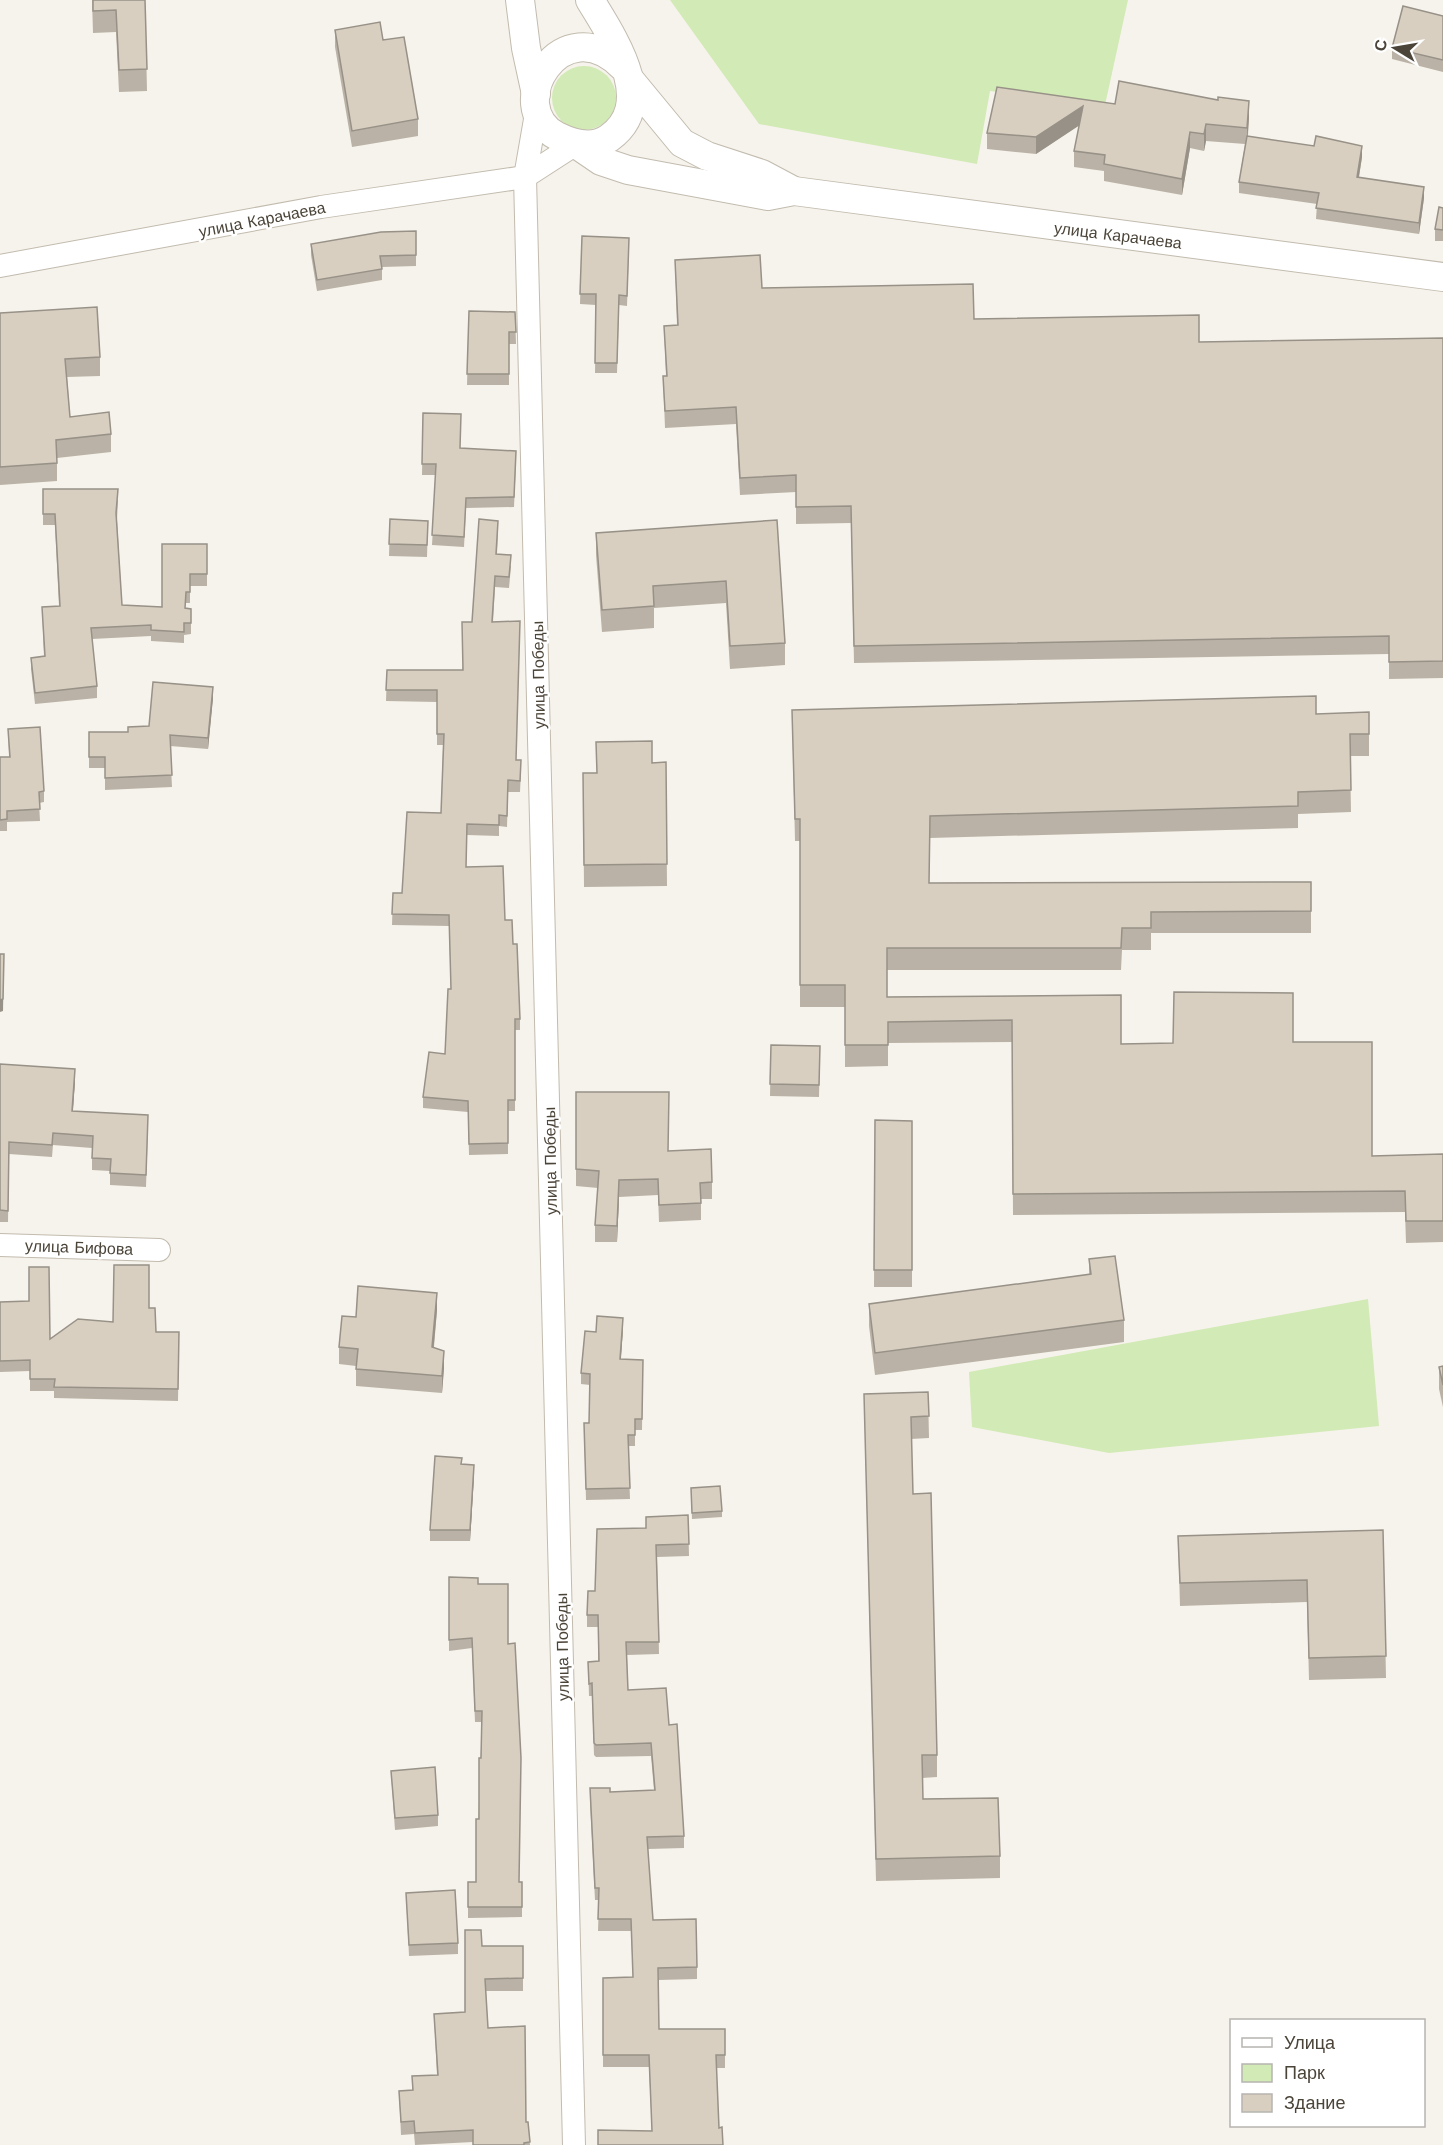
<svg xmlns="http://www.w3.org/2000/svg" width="1443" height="2145" font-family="'Work Sans',sans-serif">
<rect width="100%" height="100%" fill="#f6f3ec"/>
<g fill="#d2eab5">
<path d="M670,0H1128L1105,105L990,91L977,164L759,124Z"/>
<circle cx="584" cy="98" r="32"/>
<path d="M1368,1299L1379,1426L1109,1453L972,1427L969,1372Z"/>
</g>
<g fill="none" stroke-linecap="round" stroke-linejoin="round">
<defs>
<g id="minor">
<path d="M537,108L525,177L574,2145"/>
<path d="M0,266L321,207L525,177L576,144"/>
<path d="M0,1245L159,1250"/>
</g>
<g id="tertiary">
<path d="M520,0L526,48L536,94"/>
<path d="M590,0C613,38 658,103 609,138C593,149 573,144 557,136C501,107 562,5 623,67"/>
<path d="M630,80L682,143L707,156L762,174L794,191"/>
<path d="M576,144L601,161L628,170L768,196L794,191L1443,277"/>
</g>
</defs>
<use href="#minor" stroke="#c2bbae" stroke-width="24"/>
<use href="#tertiary" stroke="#c2bbae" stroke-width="30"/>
<use href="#minor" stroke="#fff" stroke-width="22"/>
<use href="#tertiary" stroke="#fff" stroke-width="28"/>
</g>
<g fill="#bab2a6">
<path d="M92,0H145L147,91L119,92L116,32L93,33Z"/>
<path d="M1443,16V72L1392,59V48Z"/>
<path d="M335,30L383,40L418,119V136L352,147L335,47Z"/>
<path d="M1115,104L1249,117L1248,136L1362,157L1359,177L1424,198L1419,234L1316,219L1317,204L1239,193V182L1245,144L1206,141L1204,151L1190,148L1182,195L1104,181V171L1074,167V151L1079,125L1036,154L987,149V133Z"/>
<path d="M1443,208V241H1435V229Z"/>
<path d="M416,231V266L382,267V280L317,291L311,255V244Z"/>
<path d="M582,236L629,248L627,306L619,305L617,373H595L596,305L580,304Z"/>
<path d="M675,260L762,288L974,319L1199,342L1443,338V678L1389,679V654L854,663L851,523L796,524V492L740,495L736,424L665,428L663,376H666L664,326L677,325Z"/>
<path d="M469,311L515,312L516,344H509V385H467Z"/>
<path d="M0,313L100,357V376L67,377L70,417L111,434V452L57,458V481L0,485Z"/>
<path d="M423,413L461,448L516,462L514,507L466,508L464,547L432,545L436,475H422Z"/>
<path d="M43,489L118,500L117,520L122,605L162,607L207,544V586H190V603H186L185,608L191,609V634L184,635V643L151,641V636L92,639L97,686V698L35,704L31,669V658L44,657L42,607L59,606L55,525H43Z"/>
<path d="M390,519L428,521L427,557L389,556Z"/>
<path d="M777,520L785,643V665L730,669L726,603L654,608V628L602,632L596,555V533Z"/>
<path d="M498,532L497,554L511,566L509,588L495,587L493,622L516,760L521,771L520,792H508L507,827L499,826V836L467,835L466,867L505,920L513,944L520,1019V1030H515V1111H508V1154L469,1155L468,1112L423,1108V1097L445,1054L451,989L449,926L392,925L393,893H402L441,813L443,745H437V702L386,701L387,670H462L472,622Z"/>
<path d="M213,698L208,749L170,746L172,787L105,790V768H89V732H128L149,726Z"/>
<path d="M792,710L1316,714L1369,734V756H1350L1351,812L1298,814V828L930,838L929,883L1311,882V933H1151V950H1122L1121,970H887V997L1121,995V1044L1293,1042L1372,1156L1443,1154V1242L1406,1243L1405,1212L1013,1215L1012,1042L888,1043V1066L845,1067V1007H800V841H795Z"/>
<path d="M8,729L44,791V802L39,803L40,821L7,822V831H0V757H9Z"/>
<path d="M666,762L667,886L584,887L583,773H596L652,763Z"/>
<path d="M771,1045L820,1046L819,1097L770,1096Z"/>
<path d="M0,1064L75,1081L73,1111L148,1127L146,1187L110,1185V1171L92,1170V1148L53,1145L52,1157L9,1154L8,1222H0Z"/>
<path d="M576,1092L669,1151L712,1182V1199H701V1220L659,1222L658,1195L619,1197L617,1242H595V1225L598,1188L576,1186Z"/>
<path d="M875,1120L912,1121V1287H874Z"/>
<path d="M1089,1259L1124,1320V1342L875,1375L869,1326V1304L1089,1275Z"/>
<path d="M0,1302L50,1339L113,1322L149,1308L156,1332H179L178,1401L54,1398V1391H30V1371L0,1372Z"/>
<path d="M437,1310L434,1347L444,1368L442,1393L356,1386V1366L339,1364V1347L356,1317Z"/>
<path d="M623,1329L621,1359L643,1360L642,1430H635V1446H628L630,1499L586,1500L584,1423H589L590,1385L581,1384V1373L596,1332Z"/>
<path d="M1443,1366V1407L1439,1389V1367Z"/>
<path d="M928,1392L929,1438L911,1439L913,1494L937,1755V1777L922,1778L923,1799L1000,1856V1878L876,1881L864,1394Z"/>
<path d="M474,1476L470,1541H430V1530Z"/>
<path d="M691,1493L722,1511V1517L692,1519Z"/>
<path d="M688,1515L689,1556L657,1557L659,1654L627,1655L628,1690L669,1725L684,1836V1848L648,1849L653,1920L697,1967V1979L659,1980V2029H725V2068H716L652,2131L649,2067H603V1978L633,1977L631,1931H598L599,1900H595L590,1801V1788L610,1792L654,1790L651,1756L596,1757L594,1755L592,1696H589L588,1662L598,1661V1627H587V1615L595,1591L646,1528Z"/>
<path d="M1383,1530L1386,1678L1309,1680L1307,1602L1180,1606L1178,1536Z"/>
<path d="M449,1577L478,1584L508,1644L519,1882H522V1917L468,1918V1882H476L482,1722H475L472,1648L449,1651Z"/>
<path d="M391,1771L438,1815V1826L395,1830Z"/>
<path d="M406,1893L458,1943V1954L409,1956Z"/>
<path d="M482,1946H523V1991H486L488,2028L526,2122H528L530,2145H473V2142L415,2145L414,2134L401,2135L399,2091L412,2090V2076L437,2075L434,2014L465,2012Z"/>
</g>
<g fill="#979187">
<path d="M1249,101V117L1247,144V128Z"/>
<path d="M1083,106V123L1036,154V137Z"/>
<path d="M1206,124V141L1204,151V134Z"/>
<path d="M1190,132V148L1182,195V179Z"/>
<path d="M1362,146V157L1357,188V177Z"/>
<path d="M1424,187V198L1419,234V223Z"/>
<path d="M213,687V698L208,749V738Z"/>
<path d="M4,954L3,1011L0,1012V1000Z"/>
<path d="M75,1069V1081L72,1123V1111Z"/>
<path d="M619,1180V1197L617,1242V1226Z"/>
<path d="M437,1293V1310L432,1364V1347Z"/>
<path d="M623,1318V1329L620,1369V1359Z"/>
<path d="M444,1351V1368L442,1393V1376Z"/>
<path d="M474,1465V1476L470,1541V1530Z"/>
</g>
<g fill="#d8cfc1" stroke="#979187" stroke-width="1.5">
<path d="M93,0H145L147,69L119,70L116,10L93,11Z"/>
<path d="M1403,6L1443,16V60L1392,48Z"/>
<path d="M380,22L383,40L404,37L418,119L352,131L335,30Z"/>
<path d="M1119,81L1218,100V97L1249,101L1247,128L1206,124L1204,134L1190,132L1182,179L1104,164L1105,155L1074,151L1083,106L1036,137L987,133L997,87L1115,104Z"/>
<path d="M1247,136L1314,146L1316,136L1362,146L1357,177L1424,187L1419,223L1316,208L1319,193L1239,182Z"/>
<path d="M1439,207L1443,208V230L1435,229Z"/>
<path d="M416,231V255L380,256L382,269L317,280L311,244L381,232Z"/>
<path d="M582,236L629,238L627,296L619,295L617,363H595L596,294H580Z"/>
<path d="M760,255L762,288L973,284L974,319L1199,315V342L1443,338V661L1389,662V636L854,646L851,506L796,507V475L740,478L736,407L665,411L663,376H667L664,326L678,325L675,260Z"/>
<path d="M97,307L100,357L65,359L70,417L109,412L111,434L56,440L57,463L0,467V313Z"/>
<path d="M469,311L515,312L516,332H509V374H467Z"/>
<path d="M423,413L461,414L460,448L516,451L514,497L466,498L464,537L432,535L436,464H422Z"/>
<path d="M43,489H118L116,513L122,605L162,607V544H207V574H190V592H186L185,608L191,609V623H184V632L151,630V625L91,628L97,686L35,693L31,658L45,656L42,607L60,606L55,514H43Z"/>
<path d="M390,519L428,521L427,545L389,544Z"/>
<path d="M479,519L498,521L496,554L511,555L509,577L495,576L492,622L520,621L516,760H521L520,781L508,780L507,816L499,815V825L467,824L466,867L503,866L505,920H512L513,944H517L520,1019H515V1100H508V1143L469,1144L468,1101L423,1097L429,1052L445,1054L448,989H451L449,915L392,914L393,893H402L407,812L441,813L444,734H437V690H386L387,670H463L462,622H472Z"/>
<path d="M777,520L785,643L730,646L726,581L653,586L654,606L602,610L596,533Z"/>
<path d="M153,682L213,687L208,738L170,735L172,775L105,778V757H89V732H128V727L149,726Z"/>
<path d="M1316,696V714L1369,712V734H1350L1351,790L1298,792V806L930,816L929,883L1311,882V911L1151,912V928H1122L1121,948H887V997L1121,995V1044L1173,1043L1174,992L1293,993V1042H1372V1156L1443,1154V1221H1406L1405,1191L1013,1194L1012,1020L888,1022V1045H845V985H800V819H795L792,710Z"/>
<path d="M40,727L44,791L39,792L40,809L7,811V819L0,820V757H10L8,729Z"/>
<path d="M652,741V763L666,762L667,864L584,865L583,773H597L596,742Z"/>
<path d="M0,954H4L3,999L0,1000Z"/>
<path d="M771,1045L820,1046L819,1085L770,1084Z"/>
<path d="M0,1064L75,1069L72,1111L148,1115L146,1175L110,1173L111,1159L92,1158L93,1136L53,1133L52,1145L9,1142L8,1211L0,1210Z"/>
<path d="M576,1092H669L668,1151L711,1149L712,1182L700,1183L701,1203L659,1205L658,1179L619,1180L617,1226L595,1225L599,1171L576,1169Z"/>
<path d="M875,1120L912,1121V1270H874Z"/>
<path d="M1115,1256L1124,1320L875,1353L869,1304L1091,1274L1089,1259Z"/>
<path d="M114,1265H149V1308H155L156,1332H179L178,1389L54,1387L55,1379H30V1360L0,1361V1302L29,1301V1267H49L50,1339L78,1319L113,1322Z"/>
<path d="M358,1286L437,1293L432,1347L444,1351L442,1376L356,1369L358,1349L339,1347L342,1316L356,1317Z"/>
<path d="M597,1316L623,1318L620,1359L643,1360L642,1419H635V1435H628L630,1488L586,1489L584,1423H589L590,1374L581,1373L585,1331L596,1332Z"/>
<path d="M1443,1366V1385L1439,1367Z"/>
<path d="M928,1392L929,1416L911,1417L913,1494L931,1493L937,1755H922L923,1799L998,1798L1000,1856L876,1859L864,1394Z"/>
<path d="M435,1456L462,1458L461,1464L474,1465L470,1530H430Z"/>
<path d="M720,1486L722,1511L692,1513L691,1488Z"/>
<path d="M688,1515L689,1544L656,1545L659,1642H626L628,1690L666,1688L669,1725L677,1724L684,1836L647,1837L653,1920L696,1919L697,1967L658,1968L659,2029H725V2055H716L719,2128L722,2127L723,2145H598V2130L652,2131L649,2055H603V1978L633,1977L631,1919H598L599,1888H595L590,1788H610V1792L655,1790L651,1743L596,1745L594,1743L592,1683L589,1684L588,1662L599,1661L598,1615H587L588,1591H595L597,1529L646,1528V1517Z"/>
<path d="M1383,1530L1386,1656L1309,1658L1307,1580L1180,1583L1178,1536Z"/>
<path d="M449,1577L478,1578V1584H508V1644L515,1643L521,1758L519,1882H522V1907H468V1882H476V1819H479V1758H481L482,1711H475L472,1638L449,1640Z"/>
<path d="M435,1767L438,1815L395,1818L391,1771Z"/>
<path d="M455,1890L458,1943L409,1945L406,1893Z"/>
<path d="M465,1930H481L482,1946H523V1978L485,1979L488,2028L525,2026L526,2122H528L530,2142L524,2143V2145H473V2130L415,2133L414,2121L401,2122L399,2091L413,2090L412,2076L438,2075L434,2014L465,2012Z"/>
</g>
<g text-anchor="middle" stroke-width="5" stroke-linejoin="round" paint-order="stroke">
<g font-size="16" fill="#4b4439" stroke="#fff">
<text transform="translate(262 219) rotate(-11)" y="6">улица Карачаева</text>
<text transform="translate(1118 235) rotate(7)" y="6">улица Карачаева</text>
<text transform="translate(538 675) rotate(-91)" y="6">улица Победы</text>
<text transform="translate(550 1161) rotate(-91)" y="6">улица Победы</text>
<text transform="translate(79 1247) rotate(2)" y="6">улица Бифова</text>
<text transform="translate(562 1647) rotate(-91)" y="6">улица Победы</text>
</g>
</g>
<rect x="1230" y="2019" width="195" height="108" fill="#ffffff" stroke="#b7b4b0" stroke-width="1.5"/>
<rect x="1242" y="2038" width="30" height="9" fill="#ffffff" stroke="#b7b4b0" stroke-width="1.5"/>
<text x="1284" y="2049" font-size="18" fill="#4b4439">Улица</text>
<rect x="1242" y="2064" width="30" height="18" fill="#d2eab5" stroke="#b7b4b0" stroke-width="1.5"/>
<text x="1284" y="2079" font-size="18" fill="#4b4439">Парк</text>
<rect x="1242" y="2094" width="30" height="18" fill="#d8cfc1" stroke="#b7b4b0" stroke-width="1.5"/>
<text x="1284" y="2109" font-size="18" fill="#4b4439">Здание</text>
<g transform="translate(1395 48) rotate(281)" stroke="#ffffff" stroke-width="4.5" paint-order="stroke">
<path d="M0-4.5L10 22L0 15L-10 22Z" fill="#4b4439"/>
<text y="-9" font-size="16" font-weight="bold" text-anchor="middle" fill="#4b4439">С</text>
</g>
</svg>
